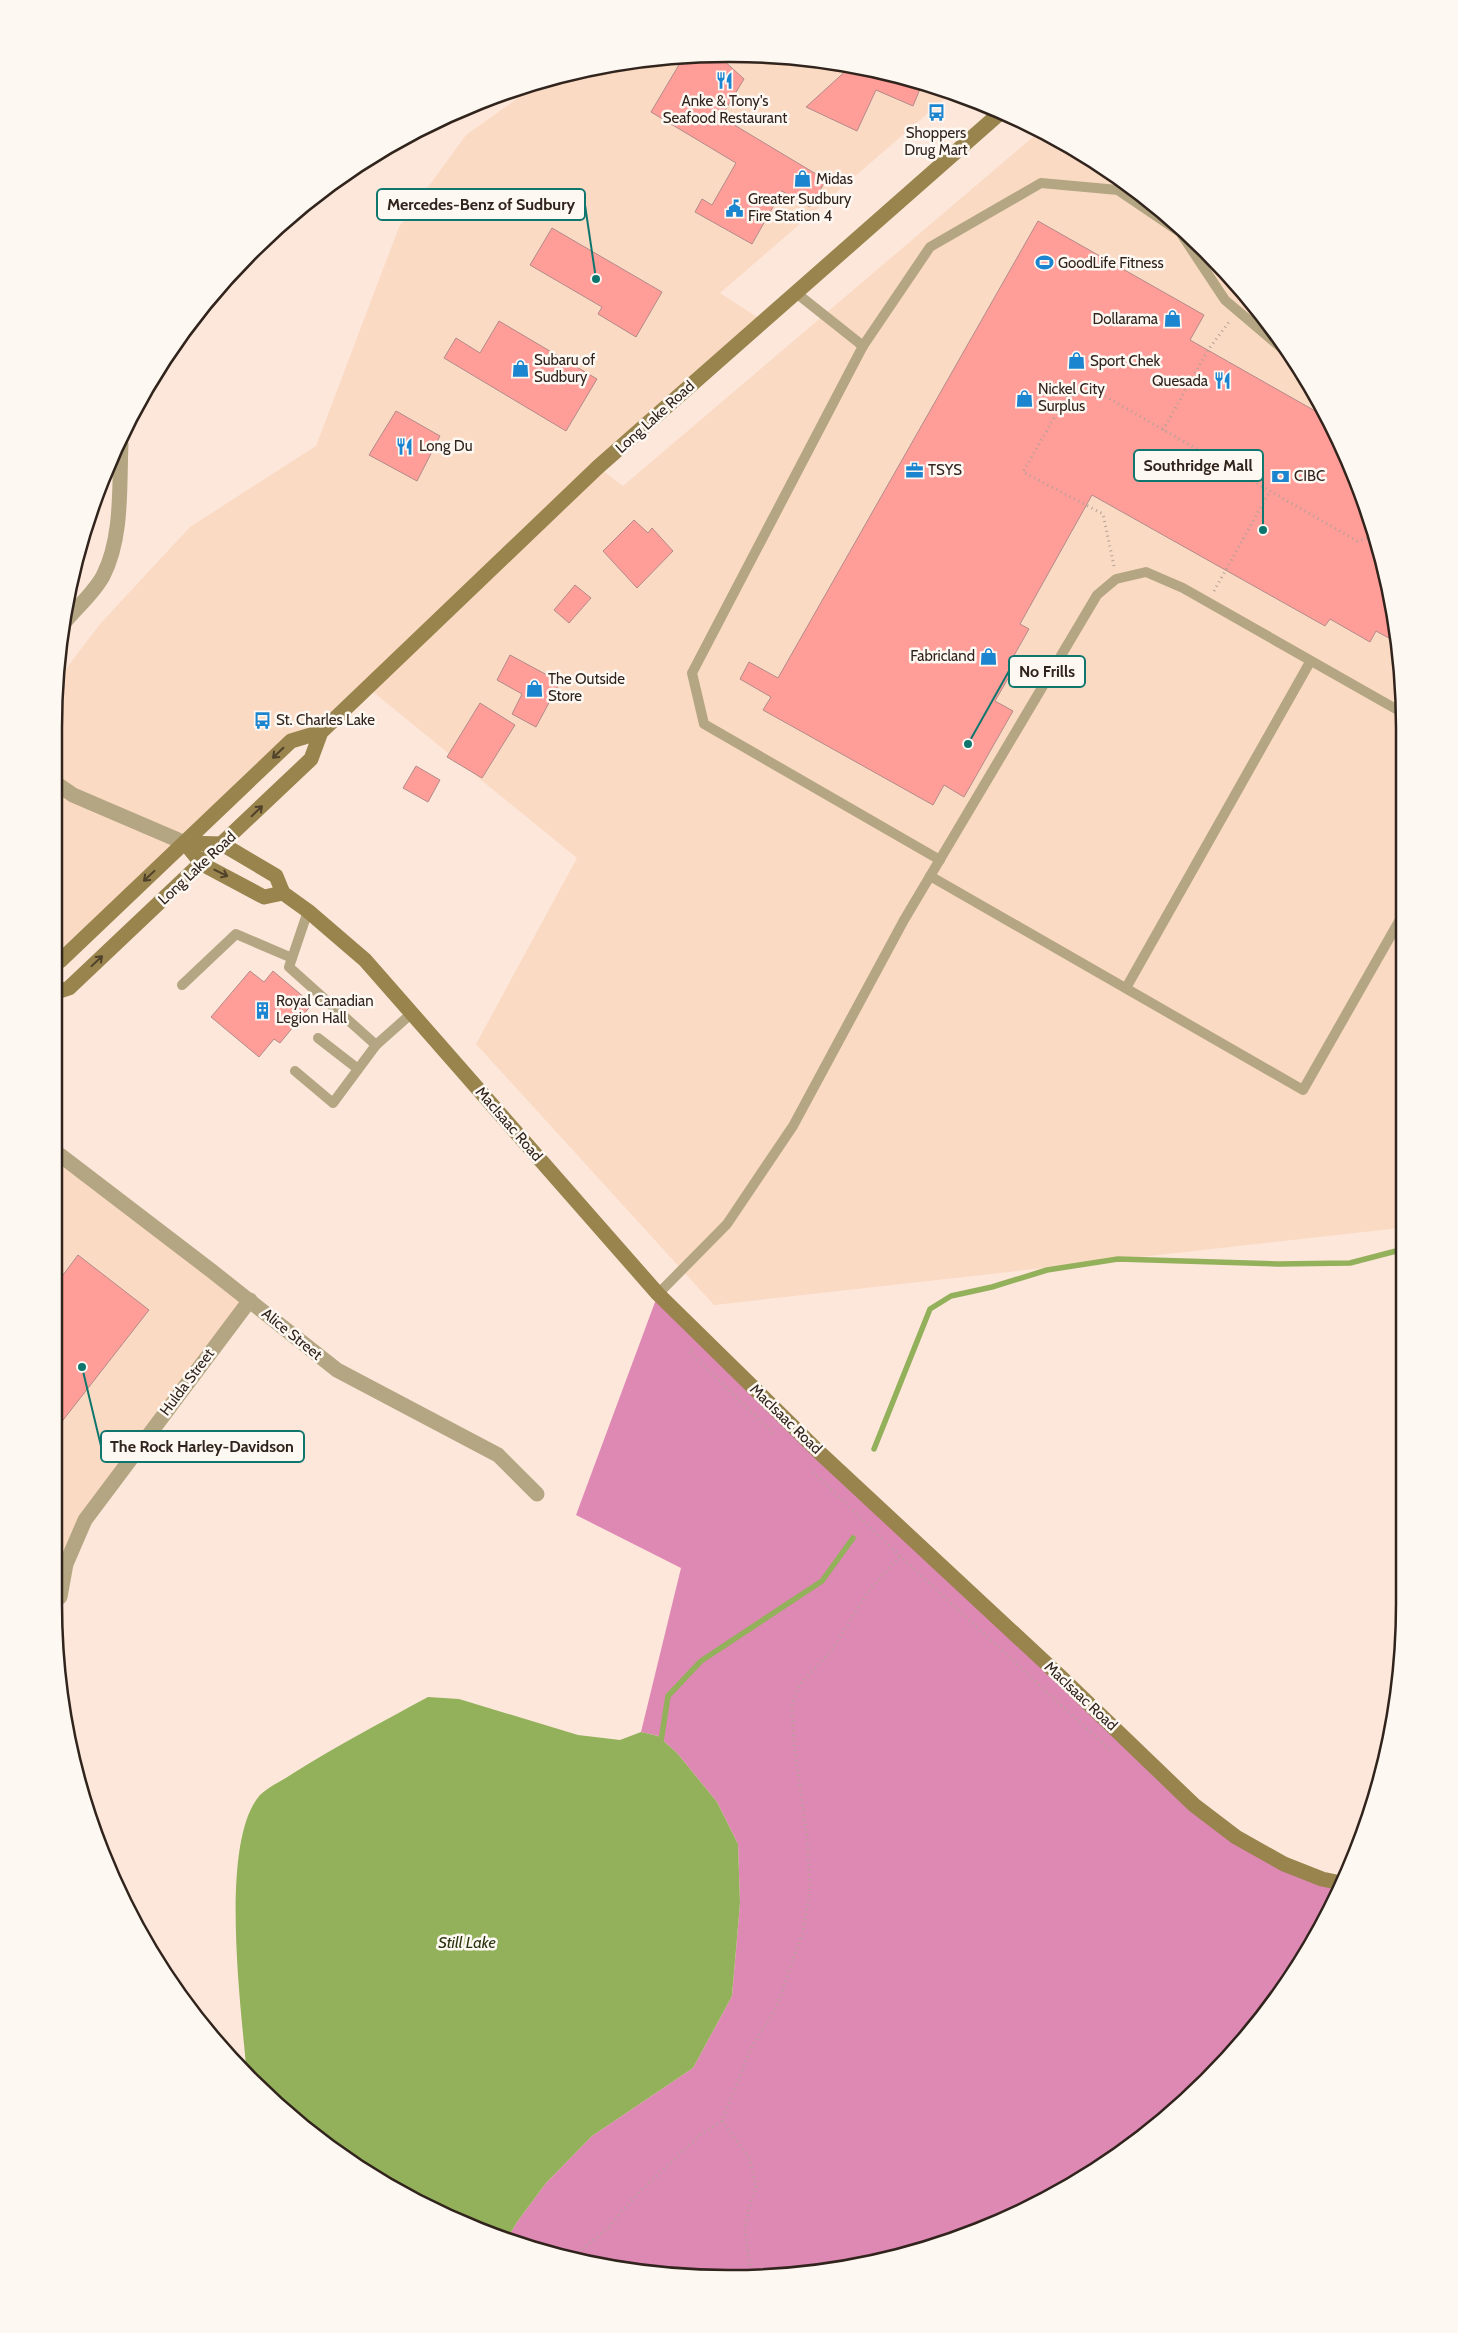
<svg xmlns="http://www.w3.org/2000/svg" width="1458" height="2333" font-family="Cabin,sans-serif">
<rect width="100%" height="100%" fill="#fce7da"/>
<g fill="#fbdac4">
<path d="M773,55L904,77L950,94L720,293L763,321L598,467L623,486L1040,131L1140,193L1237,284L1314,392L1381,554L1403,685L1400,1228L714,1305L476,1044L577,858L367,687L321,732L291,741L60,961L59,678L100,624L190,527L316,446L399,227L466,135L538,84L641,59Z"/>
<path d="M60,1155L250,1300L85,1520L60,1594Z"/>
</g>
<path fill="#de88b4" d="M658,1294L1236,1837L1341,1883L1265,2015L1174,2111L1104,2166L988,2228L904,2256L817,2274L685,2278L506,2241L517,2222L546,2183L592,2136L693,2068L732,1996L740,1903L738,1844L717,1802L677,1753L658,1736L641,1732L681,1568L576,1515Z"/>
<path fill="#93b05b" d="M428,1697L459,1699L578,1735L620,1740L641,1732L658,1736L677,1753L717,1802L738,1844L740,1903L732,1996L693,2068L592,2136L546,2183L517,2222L506,2241L392,2189L318,2140L247,2076C242,2014 218,1842 260,1795C268,1787 282,1781 292,1774C336,1746 382,1722 428,1697Z"/>
<g fill="none" stroke-linecap="round" stroke-linejoin="round">
<g stroke="#93b05b" stroke-width="5.5">
<path d="M874,1449L930,1309L951,1296L992,1287L1047,1270L1118,1259L1278,1264L1350,1263L1400,1250"/>
<path d="M661,1741L668,1696L701,1661L822,1581L853,1538"/>
</g>
</g>
<g fill="#ff9d99" stroke="#b28a88">
<path d="M720,57L744,79L721,117L826,180L810,207L782,191L752,244L695,212L702,199L712,205L736,163L651,112L683,58Z"/>
<path d="M849,68L904,77L922,84L913,106L876,90L857,131L806,107Z"/>
<path d="M1038,221L1204,315L1190,340L1324,416L1381,554L1396,642L1376,631L1370,642L1330,619L1325,626L1092,495L1020,624L1029,629L1008,666L1013,670L995,701L1013,711L964,797L944,785L933,805L763,710L771,697L740,679L749,662L778,678Z"/>
<path d="M552,228L662,292L636,337L598,314L602,307L530,265Z"/>
<path d="M499,321L597,379L566,431L444,358L456,338L480,353Z"/>
<path d="M396,411L440,436L417,481L369,455Z"/>
<path d="M634,520L648,533L652,528L673,551L637,588L603,551Z"/>
<path d="M575,585L591,598L569,623L554,610Z"/>
<path d="M510,655L560,682L536,727L512,714L522,694L497,680Z"/>
<path d="M480,703L515,725L482,778L447,757Z"/>
<path d="M416,766L440,780L428,802L403,788Z"/>
<path d="M250,971L264,982L273,971L312,1004L280,1043L274,1039L259,1057L211,1017Z"/>
<path d="M78,1255L149,1310L60,1424V1279Z"/>
</g>
<g fill="none" stroke-linecap="round" stroke-linejoin="round">
<g stroke="#b3a196" stroke-width="3" stroke-dasharray="1 4" stroke-linecap="butt">
<path d="M1163,430L1208,350L1229,322"/>
<path d="M1114,566L1103,514L1023,472L1069,392L1089,387L1357,541L1374,537"/>
<path d="M1214,591L1270,491"/>
<path d="M692,1349L689,1351L775,1435"/>
<path d="M813,1472L900,1556L1112,1752"/>
<path d="M722,2121L750,2159L756,2187L750,2204L745,2229L750,2266L752,2271L760,2275"/>
<path d="M574,2256L607,2229L638,2193L700,2135L722,2121L751,2048L776,2008L803,1932L810,1888L807,1837L794,1744L792,1705L799,1685L832,1650L867,1593L900,1556"/>
</g>
<g stroke="#b4a682" stroke-width="10">
<path d="M795,292L863,346L930,247L1041,183L1118,190L1180,232L1225,300L1284,350"/>
<path d="M863,346L692,673L704,724L940,860"/>
<path d="M930,876L1303,1090L1402,916"/>
<path d="M308,911L289,967L376,1045L412,1013"/>
<path d="M182,985L236,934L292,958"/>
<path d="M1126,988L1310,662"/>
<path d="M318,1038L358,1069"/>
<path d="M295,1071L333,1103L376,1045"/>
<path d="M658,1294L727,1224L793,1126L904,920L1097,595L1116,579L1146,572L1183,588L1403,713"/>
</g>
<g stroke="#b4a682" stroke-width="15">
<path d="M64,623C76,608 94,593 103,576C123,537 119,486 121,444"/>
<path d="M60,786L73,795L185,843"/>
<path d="M60,1155L213,1272L337,1370L498,1455L537,1494"/>
<path d="M60,1597L66,1564L85,1520L250,1300"/>
</g>
<g stroke="#98844c" stroke-width="15">
<path d="M185,843L222,844L276,876L283,893L308,911L365,960L658,1294L820,1453L1063,1679L1194,1805L1236,1837L1284,1864L1322,1879L1341,1883"/>
<path d="M185,843L202,864L264,897L283,893"/>
<path d="M60,961L291,741L321,732"/>
<path d="M60,991L69,988L311,759L321,732L598,467L1000,113"/>
</g>
</g>
<defs><path id="oneway-shaft" d="M-6 0H5M1.5-3L5.5 0L1.5 3" fill="none" stroke-width="1.6" stroke-linecap="round" stroke-linejoin="round" transform="scale(1.25)"/></defs>
<g stroke="#50412a">
<use href="#oneway-shaft" transform="translate(278 753) rotate(136)"/>
<use href="#oneway-shaft" transform="translate(257 811) rotate(-44)"/>
<use href="#oneway-shaft" transform="translate(221 873) rotate(26)"/>
<use href="#oneway-shaft" transform="translate(149 876) rotate(137)"/>
<use href="#oneway-shaft" transform="translate(97 961) rotate(-43)"/>
</g>
<defs>
<symbol id="restaurant-bare" viewBox="-9 -9 18 18"><path d="M-5-6h1v4h1v-4h1v4h1v-4h1v5L-1.5 .5V6h-2V.5L-5-1ZM5-6V6H3V1.5H1.5Q1.5-4 5-6Z" fill="#1c85cf" stroke="#fef8f3" stroke-width="2.5" paint-order="stroke"/></symbol>
<symbol id="bus-bare" viewBox="-9 -9 18 18"><path d="M-5-6H5V4H4V6H2V4H-2V6H-4V4H-5ZM-3.5-4V0h7V-4ZM-3.5 1.2v1.5H-2V1.2ZM2 1.2v1.5H3.5V1.2Z" fill="#1c85cf" stroke="#fef8f3" stroke-width="2.5" paint-order="stroke"/></symbol>
<symbol id="shop-bare" viewBox="-9 -9 18 18"><path d="M-5-2.5h2.3a2.7 3.5 0 0 1 5.4 0H5L5.5 6h-11ZM-1.5-2.5h3a1.5 2.3 0 0 0-3 0Z" fill="#1c85cf" stroke="#fef8f3" stroke-width="2.5" paint-order="stroke"/></symbol>
<symbol id="civic-bare" viewBox="-9 -9 18 18"><path d="M-.6-6.5H3V-4.5H.6V-3L4-1V1h2V6H-6V1h2V-1L-.6-3ZM-1.2 2.5V6h2.4V2.5Z" fill="#1c85cf" stroke="#fef8f3" stroke-width="2.5" paint-order="stroke"/></symbol>
<symbol id="stadium-bare" viewBox="-9 -9 18 18"><path d="M0-5a6.5 5 0 1 0 0 10a6.5 5 0 1 0 0-10ZM-3.5-1.8h7v3.6h-7Z" fill="#1c85cf" stroke="#fef8f3" stroke-width="2.5" paint-order="stroke"/></symbol>
<symbol id="office-bare" viewBox="-9 -9 18 18"><path d="M-6-3h4V-5.5h4V-3h4V5H-6ZM-1-4.5V-3h2v-1.5ZM-6 0V1H6V0Z" fill="#1c85cf" stroke="#fef8f3" stroke-width="2.5" paint-order="stroke"/></symbol>
<symbol id="bank-bare" viewBox="-9 -9 18 18"><path d="M-6-4H6V4H-6ZM0-2.3a2.3 2.3 0 1 0 0 4.6a2.3 2.3 0 1 0 0-4.6Z" fill="#1c85cf" stroke="#fef8f3" stroke-width="2.5" paint-order="stroke"/></symbol>
<symbol id="building-bare" viewBox="-9 -9 18 18"><path d="M-4-6H4V6H1V3H-1V6H-4ZM-2.5-4.3h1.7v1.8h-1.7ZM.8-4.3h1.7v1.8H.8ZM-2.5-1h1.7V.8h-1.7ZM.8-1h1.7V.8H.8Z" fill="#1c85cf" stroke="#fef8f3" stroke-width="2.5" paint-order="stroke"/></symbol>
</defs>
<g fill-rule="evenodd">
<use href="#restaurant-bare" x="712" y="68" width="25" height="25"/>
<use href="#bus-bare" x="924" y="100" width="25" height="25"/>
<use href="#shop-bare" x="790" y="166" width="25" height="25"/>
<use href="#civic-bare" x="722" y="196" width="25" height="25"/>
<use href="#stadium-bare" x="1032" y="250" width="25" height="25"/>
<use href="#shop-bare" x="1160" y="306" width="25" height="25"/>
<use href="#shop-bare" x="1064" y="348" width="25" height="25"/>
<use href="#shop-bare" x="508" y="356" width="25" height="25"/>
<use href="#restaurant-bare" x="1210" y="368" width="25" height="25"/>
<use href="#shop-bare" x="1012" y="386" width="25" height="25"/>
<use href="#restaurant-bare" x="392" y="434" width="25" height="25"/>
<use href="#office-bare" x="902" y="458" width="25" height="25"/>
<use href="#bank-bare" x="1268" y="464" width="25" height="25"/>
<use href="#shop-bare" x="976" y="644" width="25" height="25"/>
<use href="#shop-bare" x="522" y="676" width="25" height="25"/>
<use href="#bus-bare" x="250" y="708" width="25" height="25"/>
<use href="#building-bare" x="250" y="998" width="25" height="25"/>
</g>
<g text-anchor="middle" stroke-width="5" stroke-linejoin="round" paint-order="stroke">
<g font-size="15" fill="#31241c" stroke="#fef8f3" text-anchor="start">
<text x="725" y="106" text-anchor="middle">Anke &amp; Tony's<tspan x="725" dy="17">Seafood Restaurant</tspan></text>
<text x="936" y="138" text-anchor="middle">Shoppers<tspan x="936" dy="17">Drug Mart</tspan></text>
<text x="816" y="184">Midas</text>
<text x="748" y="204">Greater Sudbury<tspan x="748" dy="17">Fire Station 4</tspan></text>
<text x="1058" y="268">GoodLife Fitness</text>
<text x="1158" y="324" text-anchor="end">Dollarama</text>
<text x="534" y="365">Subaru of<tspan x="534" dy="17">Sudbury</tspan></text>
<text x="1090" y="366">Sport Chek</text>
<text x="1208" y="386" text-anchor="end">Quesada</text>
<text x="1038" y="394">Nickel City<tspan x="1038" dy="17">Surplus</tspan></text>
<text x="419" y="451">Long Du</text>
<text x="928" y="475">TSYS</text>
<text x="1294" y="481">CIBC</text>
<text x="975" y="661" text-anchor="end">Fabricland</text>
<text x="548" y="684">The Outside<tspan x="548" dy="17">Store</tspan></text>
<text x="276" y="725">St. Charles Lake</text>
<text x="276" y="1006">Royal Canadian<tspan x="276" dy="17">Legion Hall</tspan></text>
</g>
<g font-size="15" fill="#31241c" stroke="#fef8f3">
<text transform="translate(655 417) rotate(-42)" y="5">Long Lake Road</text>
<text transform="translate(197 868) rotate(-43)" y="5">Long Lake Road</text>
<text transform="translate(509 1124) rotate(49)" y="5">MacIsaac Road</text>
<text transform="translate(292 1334) rotate(39)" y="5">Alice Street</text>
<text transform="translate(187 1382) rotate(-53)" y="5">Hulda Street</text>
<text transform="translate(786 1419) rotate(44)" y="5">MacIsaac Road</text>
<text transform="translate(1081 1696) rotate(43)" y="5">MacIsaac Road</text>
</g>
<g font-size="16" font-style="italic" fill="#293410" stroke="#fef8f3">
<text x="467" y="1948">Still Lake</text>
</g>
</g>
<path d="M0 0H1458V2333H0ZM728 62H730A666 666 0 0 1 1396 728V1604A666 666 0 0 1 730 2270H728A666 666 0 0 1 62 1604V728A666 666 0 0 1 728 62Z" fill="#fef8f3" fill-rule="evenodd"/>
<path fill="none" stroke="#31241c" stroke-width="2.5" d="M728 62H730A666 666 0 0 1 1396 728V1604A666 666 0 0 1 730 2270H728A666 666 0 0 1 62 1604V728A666 666 0 0 1 728 62Z"/>
<path fill="none" stroke="#0f766e" stroke-width="2" d="M596 279L585 205M1263 530L1263 466M968 744L1009 671M82 1367L101 1446"/>
<g fill="#0f766e" stroke="#fef8f3" stroke-width="2">
<circle cx="596" cy="279" r="5"/>
<circle cx="1263" cy="530" r="5"/>
<circle cx="968" cy="744" r="5"/>
<circle cx="82" cy="1367" r="5"/>
</g>
<g fill="#fef8f3" stroke="#0f766e" stroke-width="2">
<rect x="377" y="189" width="208" height="31" rx="5"/>
<rect x="1134" y="450" width="129" height="31" rx="5"/>
<rect x="1009" y="656" width="76" height="31" rx="5"/>
<rect x="101" y="1431" width="203" height="31" rx="5"/>
</g>
<g font-size="16" text-anchor="middle" font-weight="bold" fill="#31241c">
<text x="481" y="210">Mercedes-Benz of Sudbury</text>
<text x="1198" y="471">Southridge Mall</text>
<text x="1047" y="677">No Frills</text>
<text x="202" y="1452">The Rock Harley-Davidson</text>
</g>
</svg>
